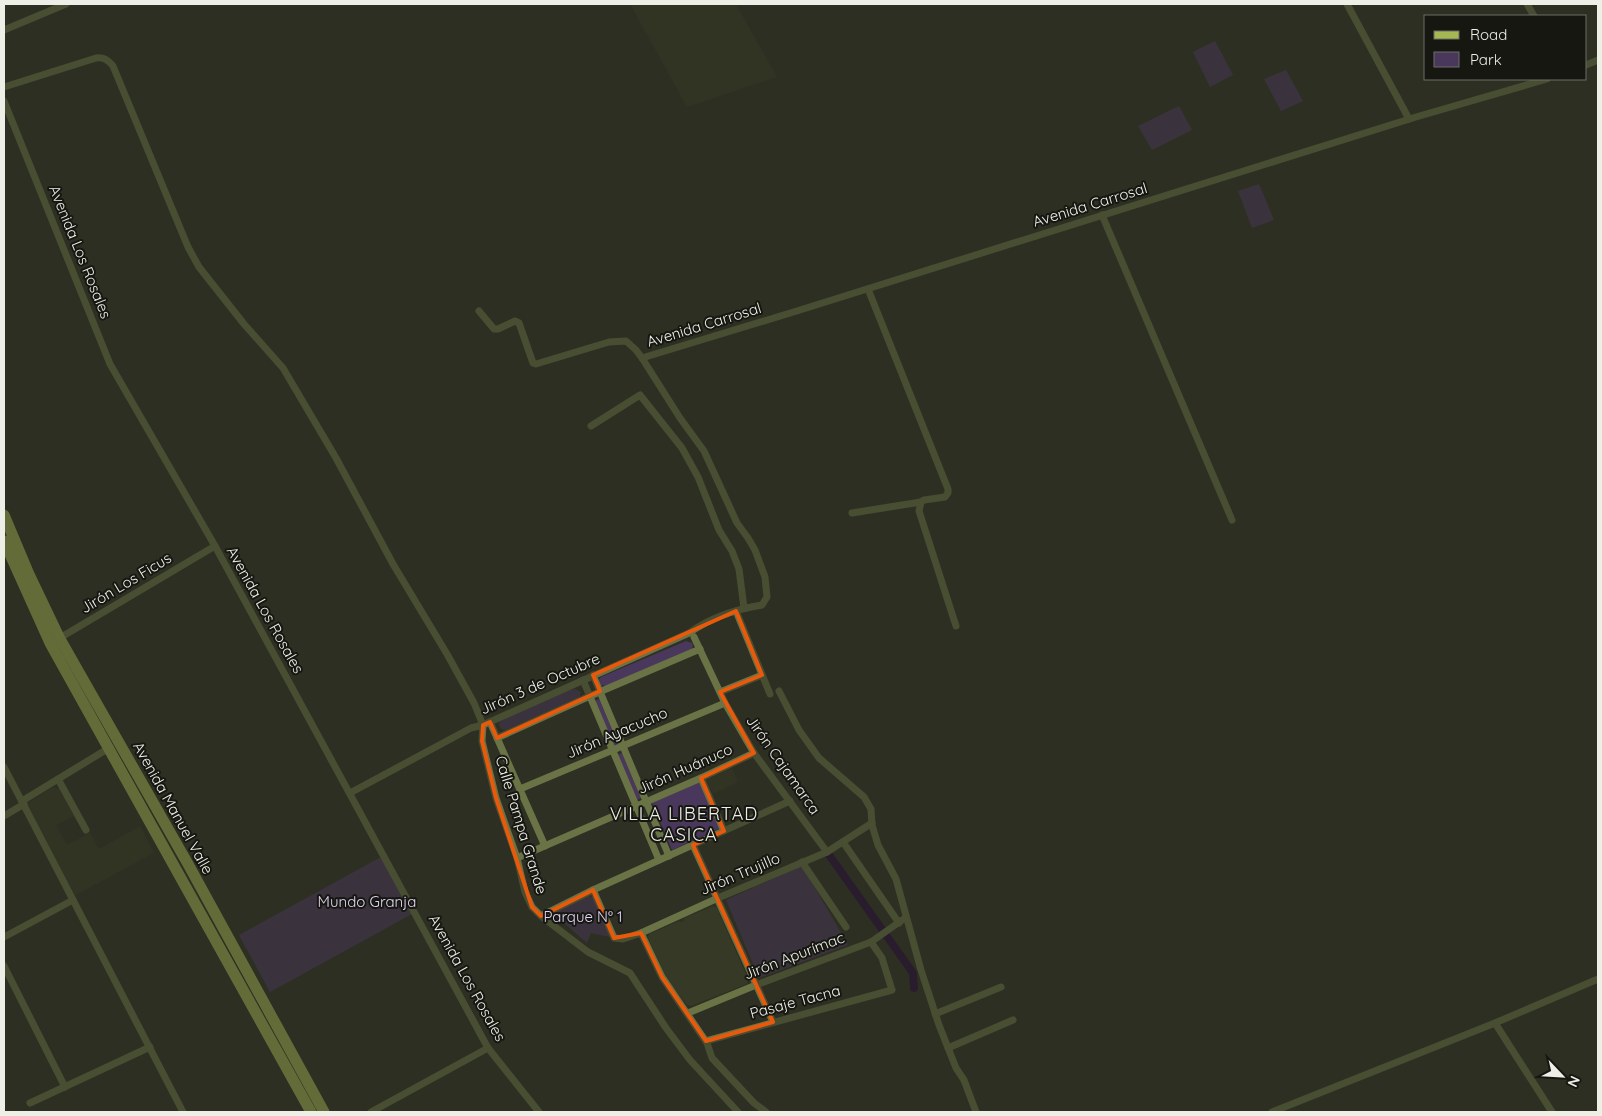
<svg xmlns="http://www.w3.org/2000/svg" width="1602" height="1116" font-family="Quicksand,sans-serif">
<rect width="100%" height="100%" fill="#2d3023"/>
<g fill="#353925">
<path d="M630,4H736L777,77L687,107Z"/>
<path d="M732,768L738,782L713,794L707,780Z"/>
<path d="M53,787L60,789L74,816L56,825L67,845L90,833L99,849L140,826L154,853L74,896L26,804Z"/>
<path d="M713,906L717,908L748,979L747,984L691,1006L687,1005L668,981L648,938L649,934L679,921L681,922L684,921V918Z"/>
</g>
<g fill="#4a375c">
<path d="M1215,41L1233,75L1210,87L1193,52Z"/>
<path d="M1286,70L1303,101L1281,111L1264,79Z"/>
<path d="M1179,106L1192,130L1152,150L1138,126Z"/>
<path d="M1259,184L1274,220L1252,228L1238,191Z"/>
<path d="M686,641L692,643L693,646L691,650L607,686L601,685L599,680L601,677Z"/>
<path d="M575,689L581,692L580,696L578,698L505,730L501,729L499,725L500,721L569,690Z"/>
<path d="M599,699L619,744L614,746L595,701Z"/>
<path d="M622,753L641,798L637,800L617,755Z"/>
<path d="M700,782L720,828L672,850L652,803Z"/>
<path d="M381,857L412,914L270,992L239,935Z"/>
<path d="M799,867H803L848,945L759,978L726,900Z"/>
<path d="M589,896L593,897L610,937L591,933L587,943L556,916L555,912Z"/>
</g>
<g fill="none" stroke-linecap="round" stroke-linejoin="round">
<path stroke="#25083a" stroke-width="8" d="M827,852L913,973L914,988"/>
<g stroke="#697345" stroke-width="7">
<path d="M1347,4L1409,119"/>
<path d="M1527,4L1534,16"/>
<path d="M4,30L66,4"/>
<path d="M1586,65L1598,60"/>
<path d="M4,87L96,58C104,57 108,60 113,66L188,247L199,267L244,324L283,368L336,458L393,564L447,654L474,703L483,725L482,741L496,798L517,858L525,892L532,907L541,916L588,952L630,973L666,1028L690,1060L738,1112"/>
<path d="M4,101L110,364L215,546L488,1048L539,1112"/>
<path d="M1102,215L1232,520"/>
<path d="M868,289L948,489V493L945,497L924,500L921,502L919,511L956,626"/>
<path d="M642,358L800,310L1416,117L1547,79"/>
<path d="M591,426L640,395L682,448L698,477L719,530L732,551L739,569L744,608"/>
<path d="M852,513L921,502"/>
<path d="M736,611L770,694"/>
<path d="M694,637L725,703L754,753L827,852"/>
<path d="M58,639L215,546"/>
<path d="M593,675L669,856"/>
<path d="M583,680L659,860"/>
<path d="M779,691L799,730L819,758L864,797L871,809L872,825L878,845L896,879L921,970L939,1025L956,1068L964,1080L976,1112"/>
<path d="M720,692L762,675"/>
<path d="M490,722L545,846"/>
<path d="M497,738L590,696L700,649"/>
<path d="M4,767L183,1112"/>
<path d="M701,778L724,831"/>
<path d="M58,779L86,830"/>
<path d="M520,789L725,703"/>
<path d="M350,793L471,728L483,725L689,633C710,618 737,609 762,605L767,597L765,577L755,550L748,538L737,523L704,451L680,418L642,358L636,350L626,341L609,342L536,364L533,363L519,323L515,321L498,329H494L479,311"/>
<path d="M22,801L109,748"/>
<path d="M4,816L24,804"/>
<path d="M843,842L899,923"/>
<path d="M693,845L773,1022"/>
<path d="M517,858L701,778L754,753"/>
<path d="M802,862L846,927"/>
<path d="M593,890L614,938L623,939L641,933L718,898L827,852L872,823"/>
<path d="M541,916L593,890L790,801"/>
<path d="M641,933L662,977L707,1043L712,1058L754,1103L766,1112"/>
<path d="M4,937L73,900"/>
<path d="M4,966L65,1087"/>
<path d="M688,1013L756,985L871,942L905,918"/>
<path d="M935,1014L1001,987"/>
<path d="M1495,1023L1552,1112"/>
<path d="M706,1041L892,990L882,958L871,942"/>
<path d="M948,1048L1013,1020"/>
<path d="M30,1103L150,1047"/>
<path d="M371,1112L488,1048"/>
<path d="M1272,1112L1495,1023L1598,979"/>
</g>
<g stroke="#a4b752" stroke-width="11">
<path d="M4,515L28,572L60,639L188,864L324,1112"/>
<path d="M4,541L50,643L311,1112"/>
</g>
</g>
<path d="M0 0H1602V1116H0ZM736,611L762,675L720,692L754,753L701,778L724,831L693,845L773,1022L706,1041L662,977L641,933L614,938L593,890L541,916L532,907L496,798L482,741L483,725L490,722L497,738L600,691L593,675Z" fill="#2d3023" fill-opacity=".55" fill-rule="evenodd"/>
<path fill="none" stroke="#e8590c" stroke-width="4" stroke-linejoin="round" d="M736,611L762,675L720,692L754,753L701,778L724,831L693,845L773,1022L706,1041L662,977L641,933L614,938L593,890L541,916L532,907L496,798L482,741L483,725L490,722L497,738L600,691L593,675Z"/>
<g text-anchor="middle" stroke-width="4" stroke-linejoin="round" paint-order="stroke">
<g font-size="15" fill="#eef0e8" stroke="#161711">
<text transform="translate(1090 205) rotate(-17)" y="5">Avenida Carrosal</text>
<text transform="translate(80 252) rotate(68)" y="5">Avenida Los Rosales</text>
<text transform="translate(704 325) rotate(-17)" y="5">Avenida Carrosal</text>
<text transform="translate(126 583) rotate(-31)" y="5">Jirón Los Ficus</text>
<text transform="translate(265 610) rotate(61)" y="5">Avenida Los Rosales</text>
<text transform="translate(540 684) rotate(-24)" y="5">Jirón 3 de Octubre</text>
<text transform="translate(617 733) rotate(-23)" y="5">Jirón Ayacucho</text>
<text transform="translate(783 765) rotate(55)" y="5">Jirón Cajamarca</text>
<text transform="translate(685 769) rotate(-24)" y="5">Jirón Huánuco</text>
<text transform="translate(173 808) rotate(61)" y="5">Avenida Manuel Valle</text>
<text transform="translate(521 825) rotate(73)" y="5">Calle Pampa Grande</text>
<text transform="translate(740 874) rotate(-23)" y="5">Jirón Trujillo</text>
<text transform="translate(794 956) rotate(-21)" y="5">Jirón Apurímac</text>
<text transform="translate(467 978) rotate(61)" y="5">Avenida Los Rosales</text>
<text transform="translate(795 1002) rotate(-15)" y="5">Pasaje Tacna</text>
</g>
<g font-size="15" fill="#e4d4f6" stroke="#161711">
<text x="367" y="907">Mundo Granja</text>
<text x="583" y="922">Parque N° 1</text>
</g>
<g font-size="18" letter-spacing="1" fill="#eef0e8" stroke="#161711">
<text x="684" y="820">VILLA LIBERTAD<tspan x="684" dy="21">CASICA</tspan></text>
</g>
</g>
<rect width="1602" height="1116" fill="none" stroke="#eef0e8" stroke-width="10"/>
<rect x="1424" y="15" width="162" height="65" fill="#161711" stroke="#6c6e67"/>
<rect x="1434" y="31" width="25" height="8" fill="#a4b752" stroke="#6c6e67"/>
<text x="1470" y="40" font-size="15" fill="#eef0e8">Road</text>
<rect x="1434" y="52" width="25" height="15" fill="#4a375c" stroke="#6c6e67"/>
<text x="1470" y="65" font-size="15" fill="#eef0e8">Park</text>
<g transform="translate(1562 1076) rotate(115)" stroke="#161711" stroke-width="4" paint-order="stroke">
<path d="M0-4L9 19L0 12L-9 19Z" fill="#eef0e8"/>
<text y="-8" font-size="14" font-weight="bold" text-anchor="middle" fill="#eef0e8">N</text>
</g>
</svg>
